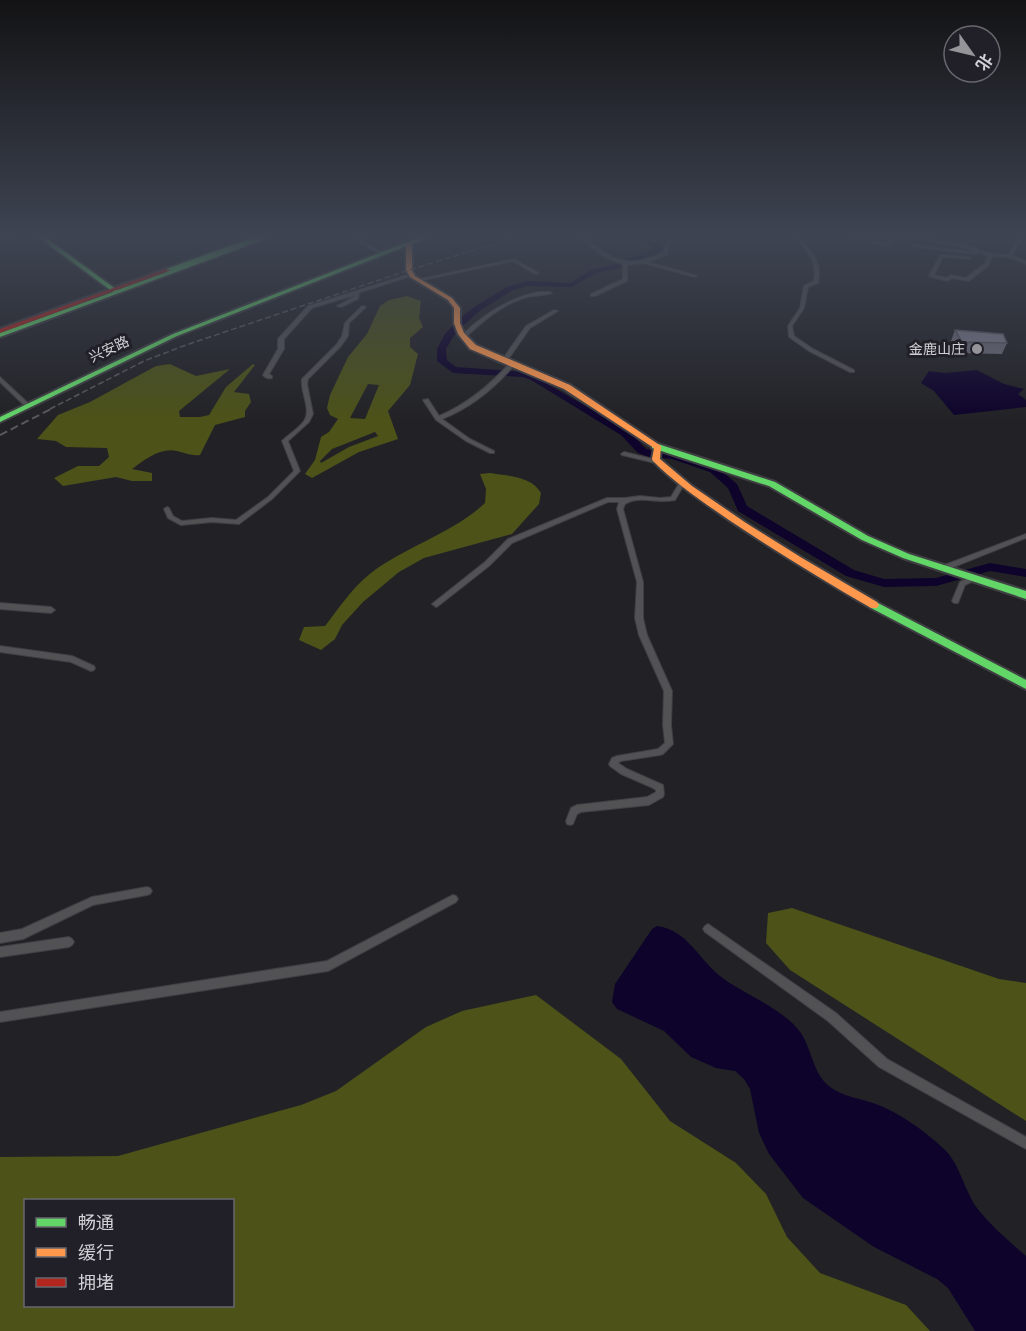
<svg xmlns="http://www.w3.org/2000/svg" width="1026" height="1331" font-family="Bitter,'Noto Sans SC',serif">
<rect width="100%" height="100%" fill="#222226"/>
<g fill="#4c5218" fill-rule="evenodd">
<path d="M407,296L421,301L419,318L423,327L410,338V347L418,354L410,385L388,411L398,439L359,452L312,478L305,474L315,460L321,437L329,432L338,419L330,415L327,408L330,395L348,357L367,334L380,306L389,300ZM368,384L379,385L365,419L350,418ZM375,432L378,436L349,447L321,463L320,461L332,449Z"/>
<path d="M170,364L196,376L230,369L179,411L180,417H200L209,415L226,387L253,364L255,365L234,392L249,394L251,402L245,411V417L215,425L200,455C190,456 186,453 177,451C161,447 144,460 132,469L152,473V481H132L116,477L63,486L54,478L78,466H99L109,457L107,448L66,447L56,441L37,439L58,415L90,402L156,366Z"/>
<path d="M490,473C508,476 531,476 541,493L539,504L512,534L424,558L399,572L363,602L342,625L335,639L321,650L299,640L304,627L325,626C339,608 352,588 371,573C406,546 452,534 485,503L486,489L480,474Z"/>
<path d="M792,908L999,979L1026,983V1121L790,970L766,943L768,913Z"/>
<path d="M536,995L621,1059L670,1121L736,1163L766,1194L787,1237L820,1273L906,1305L930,1331H0V1157L118,1156L301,1105L336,1091L426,1027L462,1011ZM26,1200H232V1306H26Z"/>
</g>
<g fill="#0e032b">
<path d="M977,370L1004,384L1024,389L1018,394L1026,400V407L954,415L934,391L921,383L929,371L945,373Z"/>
<path d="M657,926C687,930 698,958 720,976C743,994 776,1005 796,1027C812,1043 811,1072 829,1086C842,1097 860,1098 876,1104C900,1113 925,1131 944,1149C960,1164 964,1190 977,1208C991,1226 1009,1241 1026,1256V1331H975L948,1288L937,1279L874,1247L803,1198L769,1154L759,1133L750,1089L744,1079L735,1071L716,1068L691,1057L664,1031L617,1009L612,1002L615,984L652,929Z"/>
</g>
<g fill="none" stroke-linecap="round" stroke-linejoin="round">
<g fill="#0e032b" fill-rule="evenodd">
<path d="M632,234H642L664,249L632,264H626V260L654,249Z"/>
<path d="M617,264L621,266L620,268L597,273L571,287L527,286L513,290L481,310L465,324L453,337L446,349L447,360L456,367L527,372L629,431L646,449L677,454L718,468L737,484L747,506L854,570L884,579L936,578L990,563L1026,569V577L990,571L936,586L884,587L846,576L738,511L728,488L710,472L672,459L649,457L638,453L621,435L531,380L523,377L453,373L437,361V349L445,334L458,320L474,307L507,287L527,281L570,283L591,270Z"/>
</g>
<defs>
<g id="street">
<path d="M16,234H23L0,242V240Z"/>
<path d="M344,234H350L359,239L371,234H377L362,241L384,253L380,254Z"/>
<path d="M574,234H579C613,258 621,271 663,253L666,244L670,243L667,255L648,262L697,276L695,277L643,263L627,265V281L595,296H591V294L623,279V264L606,258Z"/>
<path d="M792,234H796C810,251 823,260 818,283L808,287L804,308L792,326L794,336L813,349L854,370V372H850L809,351L789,337L788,326L800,308L804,286L814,281C817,257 806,251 792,234Z"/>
<path d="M837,234H846L885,244L889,240L863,234H872L893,239L913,237L962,244L989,253L1008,255L1020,237L1016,234H1021L1024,237L1012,255L1026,261V264L1008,257L992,256L989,265L969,281L952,278L947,281L929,276L940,255L969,257L971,258L969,259L943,257L934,275L946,278L951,275L966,278L985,263L988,256L978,252V254H976L914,247L912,246V245L977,252C960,246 911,235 894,241C891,242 889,245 886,246Z"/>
<path d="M514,259L539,273L535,274L513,261L418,281L416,280Z"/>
<path d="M410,274L414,275L358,293L359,295L358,299L341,307L337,306L354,297L355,295L312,308L284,339V349L269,374L272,376V378C269,379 265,378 263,375L278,349V339L308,306Z"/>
<path d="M537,292H550L552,293C544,296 533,295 524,298C501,305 482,322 465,338L460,337C482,315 507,299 537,292Z"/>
<path d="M362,306L366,307L349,323L348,336L341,346L308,379L307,384L313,414L309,422L288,441L300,471L272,499L239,524L212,522L181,525L168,518L164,509L167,507L169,508L173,516L182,521L212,518L236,520L268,497L294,471L282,441C289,434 298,429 304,421C312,410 300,392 302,379L337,344L342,336L345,323Z"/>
<path d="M554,310L558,311L530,328L507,361H503L502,360L526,326Z"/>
<path d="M511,362L516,363C495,388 472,407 442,419L470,439L494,451V453H490L466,441L436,420L423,400L428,399L439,416C468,404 490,385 511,362Z"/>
<path d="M0,377L30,405V407H26L0,382Z"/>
<path d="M624,452L661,461L662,462L659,464L622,455L621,454Z"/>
<path d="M682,481L685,483L675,500C658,504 639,495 625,504L623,509L643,582V618L647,635L672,691L671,725L673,744L663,754L660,755L621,761L618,763L627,769L663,785L664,794L663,797L649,805L581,812L577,814L573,824L570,825L567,824L566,821L571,808L577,805L647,797L656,792V790L651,787L621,774L610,766L609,764L612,758L617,756L658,749L665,743L663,725L664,691L639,635L635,618L637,582L617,509L619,502H608L512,543L489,566L438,606L436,607L432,604L485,562L508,539L607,498H625L640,496L660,498L671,497L680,482Z"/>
<path d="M1026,534V538L946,570H942L941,568L942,566Z"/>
<path d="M974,575H976L979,577L978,579L965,585L958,603H954L952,601L960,582Z"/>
<path d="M0,603L51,607L55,610L51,613L0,609Z"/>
<path d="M0,646L72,656L94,666L95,668L94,670L91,671L71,662L0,652Z"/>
<path d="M147,887L150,888L152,891L150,894L147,895L93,905L23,939L0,943V933L22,929L92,897Z"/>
<path d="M453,895L456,896L458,899L456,902L328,971L0,1022V1012L327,961Z"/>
<path d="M708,924L836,1013L887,1059L1026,1137V1149L879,1067L828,1021L705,932L703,929L705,926Z"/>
<path d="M69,937L72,939L74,942L72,945L69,947L0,957V947Z"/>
</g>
<g id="fast">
<path d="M34,234H41L117,290L167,272L165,270L166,269L263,234H279L0,337V333L113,292Z"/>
<path d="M428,234H437L177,336L0,422V417L173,334Z"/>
<path d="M652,444H658L775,482L868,536L909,554L1026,591V599L903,558L862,540L769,486L652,448Z"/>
<path d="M874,601L1026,680V689L871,608L869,605Z"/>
</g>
<path id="slow" d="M409,242L412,244V270L415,276L452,298L460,308V323L464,333L476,345L570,385L661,446L660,459L692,486L746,523L802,558L877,602L879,605L877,608H871C823,580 775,551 729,520C703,502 676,484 653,461L652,459L654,448L564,389L470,349L458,334L454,323V308L448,300L410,277L406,270V244Z"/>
<path id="jam" d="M166,269L171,270L0,333V329Z"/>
</defs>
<use href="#street" stroke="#3f3f43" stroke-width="2"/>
<use href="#fast" stroke="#3f3f43" stroke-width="4"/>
<use href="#slow" stroke="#3f3f43" stroke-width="4"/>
<use href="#jam" stroke="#3f3f43" stroke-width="4"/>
<use href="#street" fill="#525255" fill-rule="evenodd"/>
<use href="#fast" fill="#63d668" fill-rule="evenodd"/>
<use href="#slow" fill="#ff974d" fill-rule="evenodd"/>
<use href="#jam" fill="#b3261e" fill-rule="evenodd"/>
<path stroke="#5a5a5d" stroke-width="1.5" stroke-dasharray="6 3" stroke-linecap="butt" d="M50,409L144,361L186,345L409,270L527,234"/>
<path stroke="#5a5a5d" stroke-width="2" stroke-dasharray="8 4" stroke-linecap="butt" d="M0,435L53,408"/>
</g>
<g fill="#6b6a78">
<path d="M888,234H901L899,236L888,235Z"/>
<path d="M955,330L1007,343L1002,354L957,353L951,341Z"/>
</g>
<path fill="#7c7b8b" stroke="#575661" stroke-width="1.5" d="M955,330L1003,334L1007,343L962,342Z"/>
<linearGradient id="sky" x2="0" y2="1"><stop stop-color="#131315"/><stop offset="0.56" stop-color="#3e4452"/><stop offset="1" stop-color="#3e4452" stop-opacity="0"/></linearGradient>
<rect width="1026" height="421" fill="url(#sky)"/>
<circle fill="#949499" stroke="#212028" stroke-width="2" cx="977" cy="349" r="6"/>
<g text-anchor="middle" stroke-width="6" stroke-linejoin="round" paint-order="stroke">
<g font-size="14" fill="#d1d1d7" stroke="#212028">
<text transform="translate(109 349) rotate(-25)" y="5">兴安路</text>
</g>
<g font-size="14" fill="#d1d1d7" stroke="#212028" text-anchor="end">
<text x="965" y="354">金鹿山庄</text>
</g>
</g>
<rect x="24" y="1199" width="210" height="108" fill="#212028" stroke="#67676e" stroke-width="1.5"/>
<rect x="36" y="1218" width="30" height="9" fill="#63d668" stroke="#67676e" stroke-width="1.5"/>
<text x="78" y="1229" font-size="18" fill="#d1d1d7">畅通</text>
<rect x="36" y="1248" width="30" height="9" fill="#ff974d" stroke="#67676e" stroke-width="1.5"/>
<text x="78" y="1259" font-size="18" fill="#d1d1d7">缓行</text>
<rect x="36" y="1278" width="30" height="9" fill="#b3261e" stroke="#67676e" stroke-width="1.5"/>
<text x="78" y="1289" font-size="18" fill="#d1d1d7">拥堵</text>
<g transform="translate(972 54) rotate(124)"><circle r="28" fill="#212028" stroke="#67676e" stroke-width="1.5"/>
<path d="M0-4.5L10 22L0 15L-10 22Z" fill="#949499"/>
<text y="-9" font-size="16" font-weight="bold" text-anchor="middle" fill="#d1d1d7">北</text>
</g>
</svg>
